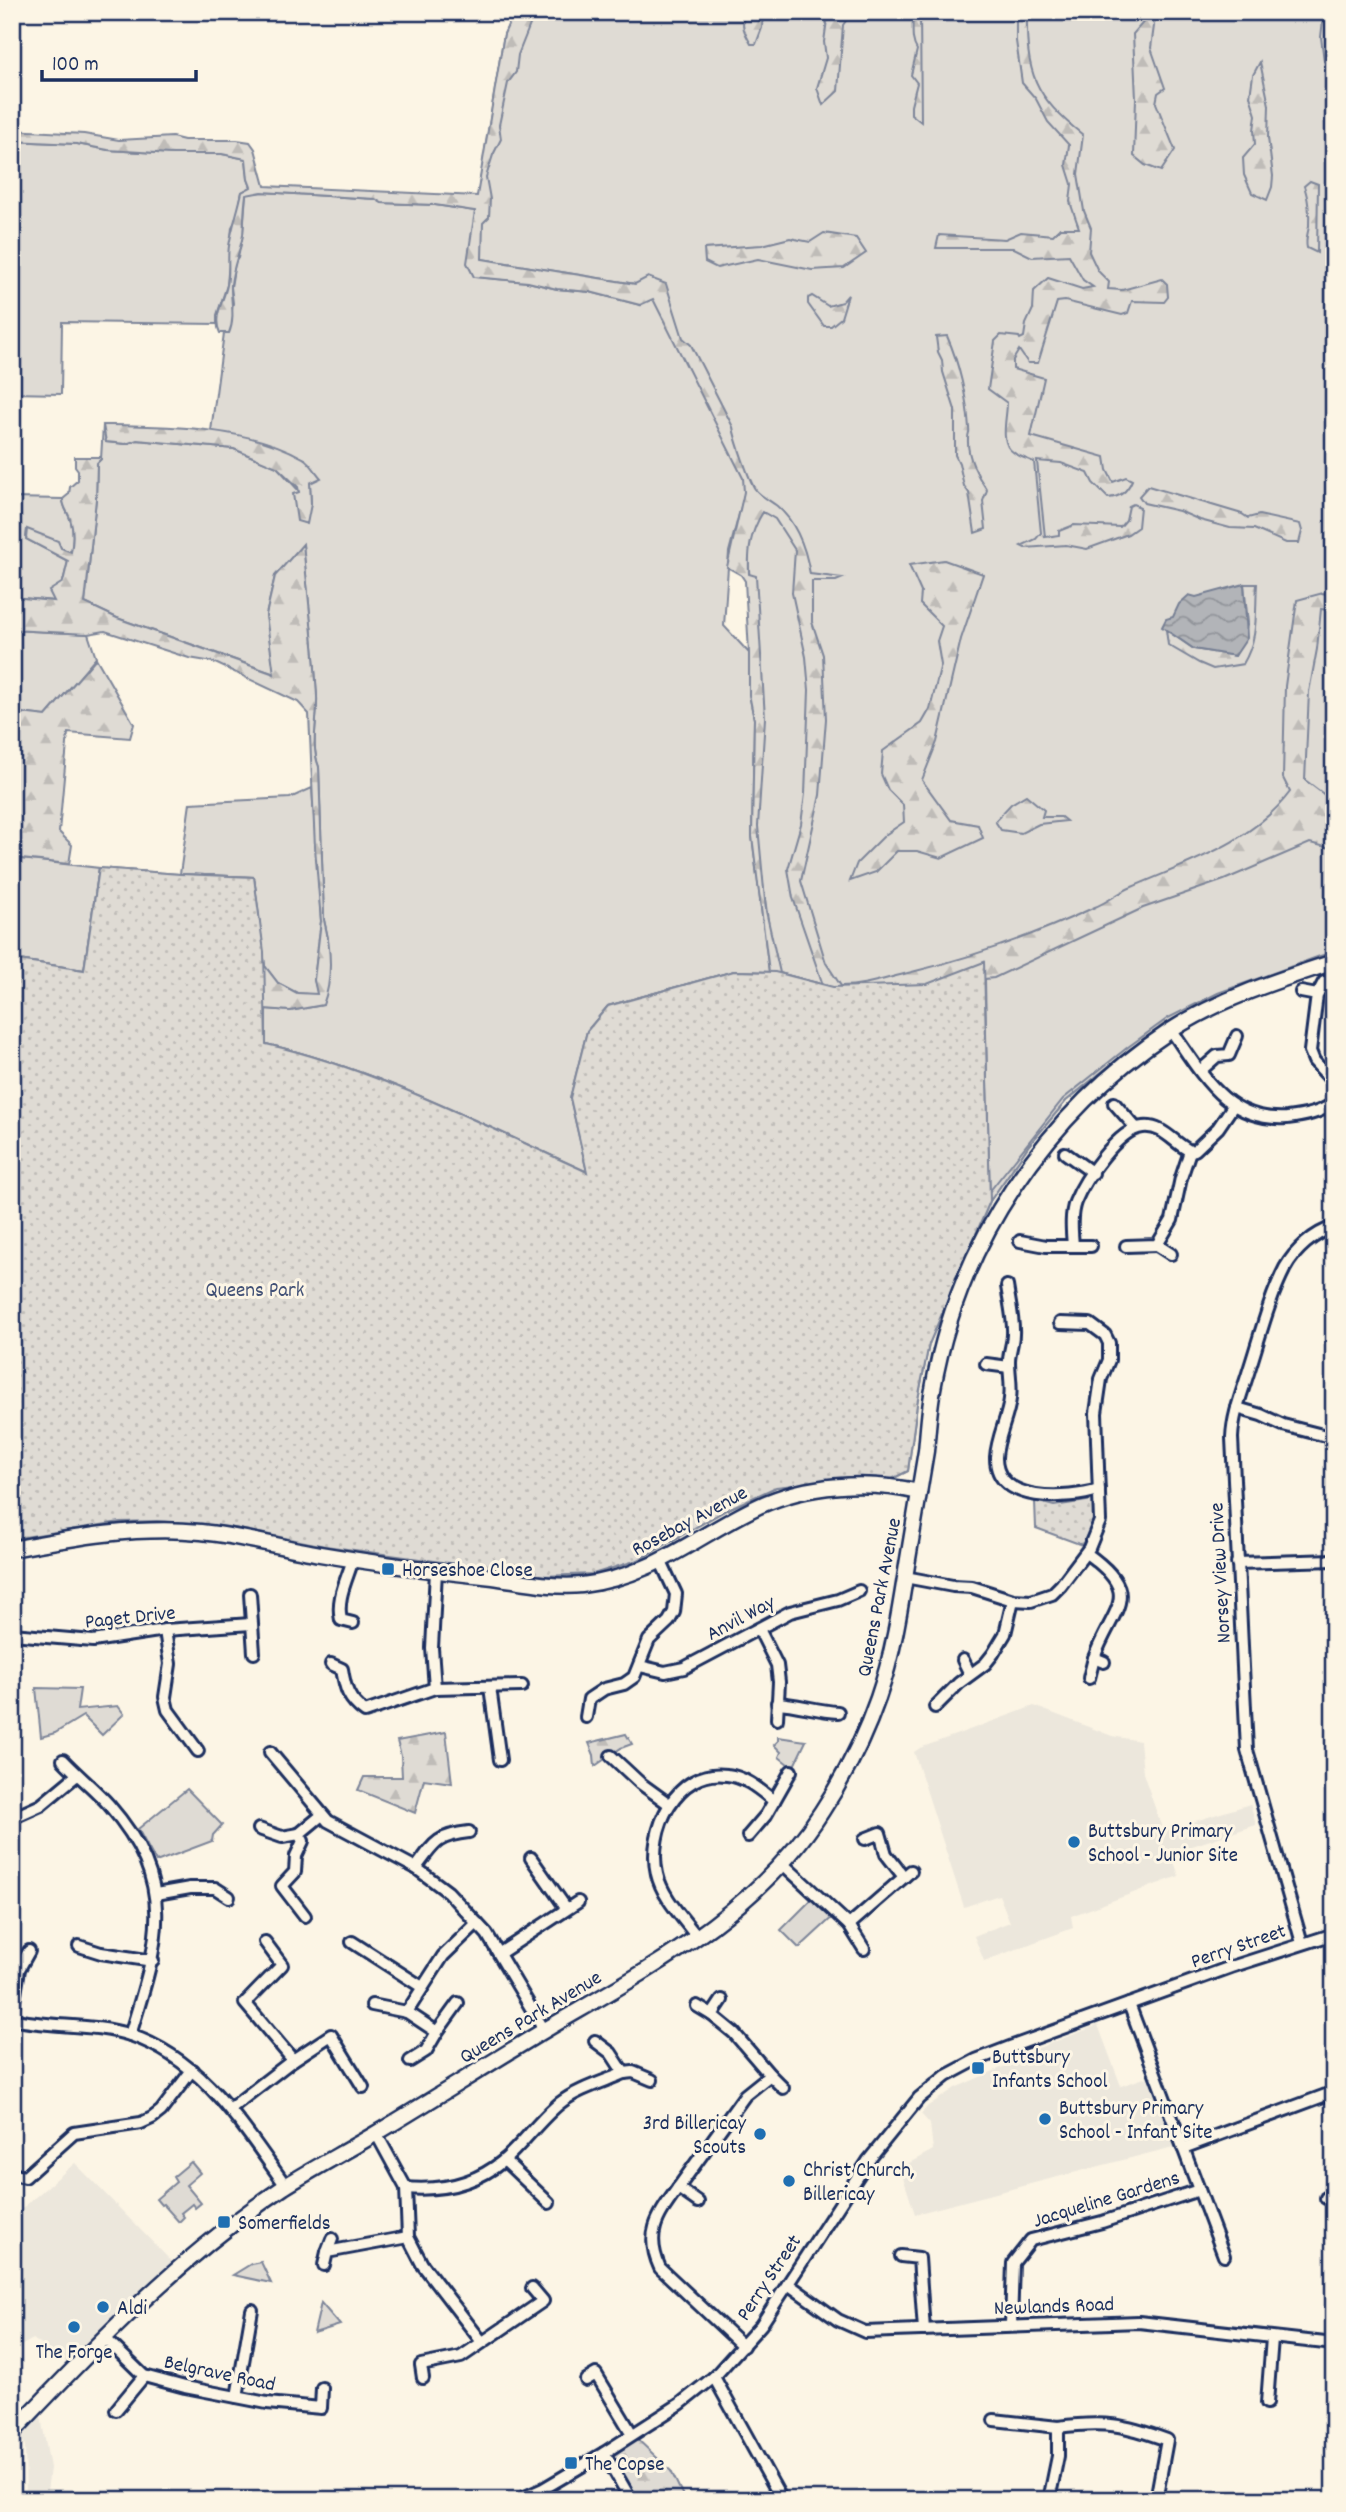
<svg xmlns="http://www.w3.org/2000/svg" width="1346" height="2512" font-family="Dekko,sans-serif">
<defs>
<pattern id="forest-firs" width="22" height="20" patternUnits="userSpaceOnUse" patternTransform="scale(1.75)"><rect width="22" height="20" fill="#dfdbd4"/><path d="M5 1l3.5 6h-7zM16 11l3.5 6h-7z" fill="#bfbcb8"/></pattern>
<pattern id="park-dots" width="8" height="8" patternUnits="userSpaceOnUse" patternTransform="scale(1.75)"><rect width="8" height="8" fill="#dfdbd4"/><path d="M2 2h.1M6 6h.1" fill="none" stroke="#bfbcb8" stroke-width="1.8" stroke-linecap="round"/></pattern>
<pattern id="water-waves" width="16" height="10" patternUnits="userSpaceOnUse" patternTransform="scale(1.75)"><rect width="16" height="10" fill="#b2b4b8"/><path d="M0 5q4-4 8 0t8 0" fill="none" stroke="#909399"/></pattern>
</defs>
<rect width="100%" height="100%" fill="#fcf5e5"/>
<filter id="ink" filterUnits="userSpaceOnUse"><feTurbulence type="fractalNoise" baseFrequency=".0143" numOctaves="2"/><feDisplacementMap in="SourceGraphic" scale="14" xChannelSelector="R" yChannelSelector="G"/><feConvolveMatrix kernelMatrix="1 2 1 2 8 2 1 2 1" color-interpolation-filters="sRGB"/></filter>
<g filter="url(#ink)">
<g fill="#ece7dc">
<path d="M1034,1706L1112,1736L1140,1741L1143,1773L1163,1831L1250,1804L1256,1825L1171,1853L1179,1876L1071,1916L1073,1928L984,1961L974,1936L1010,1922L999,1895L964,1907L914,1752L920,1748Z"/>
<path d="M1098,2025L1121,2086L1147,2077L1177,2146L915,2214L900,2168L933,2150L930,2124L921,2114L928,2106L955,2088L1010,2064L1015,2057Z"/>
<path d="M75,2163L173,2263L70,2365L33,2339L12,2351V2217Z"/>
<path d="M39,2405L50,2468L46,2500H26L25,2446L18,2427Z"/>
</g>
<g fill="#dfdbd4" stroke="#7d8599" stroke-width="2" fill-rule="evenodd">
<path d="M514,12H1334V956L1219,997L1170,1022L1130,1049L1066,1101L1029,1145L990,1201L984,962L927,984L833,987L775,972L755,825L759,718L744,495L729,552L724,626L749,653V694L754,719L752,836L769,972L734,971L608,1006L587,1031L588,1172C483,1125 379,1070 266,1044L265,1009L290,1011L323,1005L328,938L324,920L319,767C310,744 318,720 317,697C314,646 308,595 303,545L275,576L266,615L275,674L117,618L85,603L96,499L97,463L101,459L103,425L106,442L126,444L137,440L234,449L277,467L311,504L310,483L305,459L267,443L211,431L224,333H229L233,303L231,287L235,262L238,258L243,233L246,194L262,192L375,199L382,203L435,205L475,211L504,34ZM482,259L635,284L640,305L590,292L557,289L528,282L474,277Z"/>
<path d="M12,141L77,144L108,150L173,154H222L246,159L248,179L251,187L242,192L237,218L232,227L227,285L217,315V324L62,322L61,394L12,393Z"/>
<path d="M12,498L63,499C63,508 69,513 71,522C74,533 73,542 71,553L27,530L26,539L68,561L63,582L54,601L12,597Z"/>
<path d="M12,630L88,634L96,658L46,716L12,712Z"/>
<path d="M312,788L321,921L314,980L318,995L297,993L278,983L265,966L254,877L180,874L190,803L290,798Z"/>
<path d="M12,858L99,868L84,970L12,959Z"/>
<path d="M36,1688L80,1689L77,1710L118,1706L124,1714L102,1735L83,1716L55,1733L41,1737Z"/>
<path d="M778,1737L806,1741L793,1768L779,1757L781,1752L774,1745L778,1741Z"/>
<path d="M187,1789L222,1825L213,1835L212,1841L156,1862L138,1829Z"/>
<path d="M817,1894L837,1913L799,1948L781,1930Z"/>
<path d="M191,2162L200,2173L186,2185L201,2203L195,2208L192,2204L181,2213L184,2217L179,2222L163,2204L161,2205L156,2199L176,2182L173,2177Z"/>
<path d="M261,2262L271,2283L233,2275L251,2264Z"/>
<path d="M321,2303L340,2325L314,2333Z"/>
</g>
<g fill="url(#forest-firs)" stroke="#7d8599" stroke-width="2" fill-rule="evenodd">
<path d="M514,12H535L518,55L516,72L508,83L499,125L501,139L493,155L486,177L490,199L489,217L483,223L482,259L635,284L648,277L666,284L683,338L691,345L733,427C735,439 749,480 755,489C760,496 771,501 777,506C797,523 806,550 810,574L843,578L836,581H812V622L823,655L826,719L820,795L801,881L826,963L841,986C863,986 883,979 904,974C970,958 1033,936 1095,907C1108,902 1119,892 1132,887C1189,862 1252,843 1290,792L1283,778L1285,686L1297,600L1323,593L1334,597V611L1321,609L1317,649L1309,692L1305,780L1334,802V849L1310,843L1224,880L1143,908L994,978L985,979L989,1192L1063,1099L1128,1047L1168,1018L1218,993L1320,956L1334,952V956L1219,997L1170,1022L1130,1049L1066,1101L1029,1145L990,1201L929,1344L917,1404L908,1471L888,1481L869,1477L776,1487L726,1510L638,1560L593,1574L543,1576L325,1546L229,1527L157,1521L120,1522L12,1539V959L84,970L99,868L180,874L254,877L265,966L278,983L297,993L317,994L314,980L321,921L315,847L309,714L298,702L213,662L189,658L105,631L88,634L12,630V597L54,601L49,591L63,582L68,561L26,539L27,529L58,541L61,548L71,552C73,542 74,533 71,522C69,513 63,508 63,499L69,494L70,487L78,480V470L75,466V457H100L101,459L97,463L96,499L85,603L117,618L274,674L266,615L275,576L303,544C308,595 314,646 317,696C318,720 310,744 319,767L324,920C331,948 333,979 323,1005L290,1011L266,1009V1044C379,1070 482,1125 587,1172L570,1098L587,1031L608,1006L734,971L769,972L752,836L754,719L749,694V653L745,581L741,575L727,567L744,492L743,478L653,299L640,305L590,292L557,289L528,282L474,277L467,263L475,211L435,205L382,203L375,199L262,192L246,195C244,209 244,222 243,235C240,252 233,266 231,284C230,300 236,317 229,333H220C212,317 224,301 227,285C230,271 227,259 229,246C232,227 238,211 242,192L251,187L248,179L246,159L222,154H173L108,150L77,144L12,141V130L84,134L119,140L172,137L184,140H237L250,142L255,149L265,186L477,196L504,34ZM763,512L775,519L795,550L792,593L806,657L809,690L805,794L801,824L788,869L793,898L823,985L780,973L766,911L758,826L765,718L756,576L749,574C748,550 750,533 763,512Z"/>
<path d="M746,12H763L762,28L756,44H751C744,32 740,25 746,12Z"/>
<path d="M828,12H852L843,25L838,91L823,105L817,88L826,58L824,42Z"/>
<path d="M912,12H920L921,122L911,114V106L917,83L911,75L917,50C910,40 914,25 912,12Z"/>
<path d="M1016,12H1027C1026,74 1034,96 1083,135L1078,174L1084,211L1091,228L1089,252L1098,271L1109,282L1108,289L1122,290L1162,279L1167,284L1168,297L1164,302L1132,301L1128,313L1122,315L1065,301L1057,302L1038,363H1028L1019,350L1013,360V369L1044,378L1031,436L1105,457L1107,470L1113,482L1126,477L1132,480C1127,492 1120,497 1108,498L1093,483L1088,473L1061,463L1037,461L1045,537L1059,535V531L1074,525L1120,527L1126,520L1129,506L1133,504L1140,507L1138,527L1128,534L1087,549L1066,545L1025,548L1021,546L1036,539L1041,533L1034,462C1028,459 1019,457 1013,452C999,443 1007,418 1007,403L988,389L995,341L1001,335L1019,337L1020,339L1024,337L1026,324L1033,309L1034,291L1048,278L1082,289L1093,287L1083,280L1069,255L1032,257L1014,248H936L939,235L1005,239L1021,232L1053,235L1060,228H1079L1070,202L1072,184L1066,165L1069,145L1048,122L1036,99L1022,83L1016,41Z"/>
<path d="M1152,12L1154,26L1151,48L1165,88L1158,93L1156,103L1175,150L1161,171L1145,165L1134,156L1136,99L1133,34Z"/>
<path d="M1324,12H1334V56L1324,61L1321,37Z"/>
<path d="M1260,62L1269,105L1268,138L1273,176L1272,187L1267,200L1252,193L1244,175L1243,158L1255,144L1254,130L1256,115L1250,96L1253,75Z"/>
<path d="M1310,181L1318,184L1317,253L1307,248C1305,239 1308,234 1309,226C1310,214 1308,197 1304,186Z"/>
<path d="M824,233L856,238L866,253L844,268L812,270L758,259L717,268L705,262L704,249L762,245L790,238L810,242Z"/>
<path d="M848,295L841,318L831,326H824L808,304V298L812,296L828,306L842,302Z"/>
<path d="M947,336C959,363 967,398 969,428C970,435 968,431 968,439C967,456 977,476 987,490L983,501L986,529L975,533L969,493L964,486L959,463L955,455V410L943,372L942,360L938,352L936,337Z"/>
<path d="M103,425C165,426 247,426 303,458C310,462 315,471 321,478L310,483L311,504L307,524L297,521L293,494L299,492L298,487L277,467L234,449L137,440L126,444L106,442Z"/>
<path d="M1148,486L1242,514L1248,518L1259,515L1300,524L1302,531L1299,543H1286L1254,529L1230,528L1200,520L1179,511L1144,503L1139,496Z"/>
<path d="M944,560L983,574L961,639L937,742L922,780L951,820L978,825L983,838L941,858L917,851H897L876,872L850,881L857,863L885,835L904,822L903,805L888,790L881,774L883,751L922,723L930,709L941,665L937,641L942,626L920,604L921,592L909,565Z"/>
<path d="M1244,584H1257C1255,615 1259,637 1243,664L1213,669L1199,663L1168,645L1166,630L1194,649L1235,656L1248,623Z"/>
<path d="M96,658L134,724L130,738L68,733L59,832L72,845L69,864L12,858V712L46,716Z"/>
<path d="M1026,795L1044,810L1042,817H1061L1066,821L1039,824L1021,833L1001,830L995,821L1011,804Z"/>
<path d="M446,1732L452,1783L424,1779L415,1813L358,1790L364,1777H402L401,1756L397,1741Z"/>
<path d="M626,1734L632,1744L621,1748L595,1766L594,1755L589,1743Z"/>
<path d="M632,2434L671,2471L685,2500H631L604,2453Z"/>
</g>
<g fill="url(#park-dots)" stroke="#7d8599" stroke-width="2">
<path d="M99,868L180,874L254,877L264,952L266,1044C379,1070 482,1125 587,1172L570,1098L587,1031L608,1006L734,971L775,972L833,987L927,984L984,962L990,1201L929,1344L917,1404L908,1471L888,1481L869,1477L776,1487L726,1510L638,1560L593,1574L543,1576L325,1546L229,1527L157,1521L120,1522L12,1539V959L84,970Z"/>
<path d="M1093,1500L1095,1520L1082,1545L1036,1528L1035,1501L1054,1506Z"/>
</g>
<path fill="url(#water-waves)" stroke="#767f94" stroke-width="2" d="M1244,584L1247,638L1235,656L1194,649L1162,627L1166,619L1173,617L1179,604L1189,595L1196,597Z"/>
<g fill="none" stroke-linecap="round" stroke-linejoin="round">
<defs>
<g id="minor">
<path d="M1301,992L1317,995L1310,1051L1314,1061L1334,1083"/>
<path d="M1317,995L1324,982"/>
<path d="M1171,1030C1202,1074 1226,1122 1287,1118C1304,1116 1320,1113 1334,1103"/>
<path d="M1200,1071L1217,1056L1229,1055L1237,1036"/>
<path d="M1114,1103L1136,1128"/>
<path d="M1065,1153L1093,1173"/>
<path d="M1020,1241L1046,1246H1073"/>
<path d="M1157,1245L1171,1254"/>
<path d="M1091,1246H1073C1072,1232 1070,1216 1075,1202C1084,1180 1118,1129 1143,1127C1164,1125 1173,1143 1190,1151L1195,1150L1218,1128L1233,1106"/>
<path d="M1126,1246L1157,1245L1172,1220L1181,1178L1190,1151"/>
<path d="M1007,1286C1009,1300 1014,1321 1013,1334C1013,1343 1009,1352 1009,1361C1009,1374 1012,1386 1010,1399C1008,1418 997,1437 996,1457C995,1505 1069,1499 1099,1490"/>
<path d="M986,1364L1009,1367"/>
<path d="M1237,1408L1261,1415L1283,1425L1334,1438"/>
<path d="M1086,1553C1145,1595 1113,1606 1094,1658L1104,1662"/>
<path d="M1237,1563L1334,1560"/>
<path d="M436,1571L432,1648L435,1688L522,1686"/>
<path d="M905,1577L953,1586L972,1587L1013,1600L1031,1601L1052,1594L1061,1585L1089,1548L1100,1521L1096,1413L1101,1379L1109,1360V1343L1105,1335L1090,1324L1060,1323"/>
<path d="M250,1594L254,1653"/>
<path d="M353,1623L341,1620C336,1598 347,1580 353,1559"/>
<path d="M759,1629L777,1665L779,1682L777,1719"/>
<path d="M165,1630L170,1664L165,1697L168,1710L198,1751"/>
<path d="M12,1634L93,1641L165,1630L251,1624"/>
<path d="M963,1660L970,1674"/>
<path d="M331,1664L342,1669C345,1688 348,1700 365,1712L435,1688"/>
<path d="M640,1666L665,1672L684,1668L790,1612L838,1600L859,1591"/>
<path d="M1089,1678L1094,1658"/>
<path d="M490,1687L500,1760"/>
<path d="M777,1703C798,1704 817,1711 838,1712"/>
<path d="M935,1707L959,1683L985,1664L993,1654L1005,1634L1013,1600"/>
<path d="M586,1717L589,1699L604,1689L624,1684L634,1677L649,1640L669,1621L674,1612L676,1594L661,1562"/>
<path d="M270,1752L328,1821L416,1868L448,1892L487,1934L544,2030"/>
<path d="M611,1756L640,1783L669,1804"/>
<path d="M63,1760C78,1776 95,1789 109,1805C179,1885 158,1944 130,2035"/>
<path d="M12,1818L41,1805L77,1775"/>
<path d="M259,1829L282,1837L299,1834"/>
<path d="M748,1836L766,1815L774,1801"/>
<path d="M865,1839L880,1833L886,1854L904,1877"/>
<path d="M531,1858L566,1908"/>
<path d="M783,1864L849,1925L864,1949"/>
<path d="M416,1868C434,1843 438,1835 469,1832"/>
<path d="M156,1894L190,1888H215L229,1897"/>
<path d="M305,1916L282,1886L295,1872L296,1856L303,1841L299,1834L322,1815"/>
<path d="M849,1925L911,1871"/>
<path d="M697,1937C683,1918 662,1897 657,1874C647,1831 676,1768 727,1775C746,1777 760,1790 774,1801L791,1771"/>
<path d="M265,1942L282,1965L245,2003L293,2060"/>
<path d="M352,1942L422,1987"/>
<path d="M1302,1943L1247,1750L1232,1438C1233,1414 1242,1393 1249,1370C1260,1336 1269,1299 1285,1268C1295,1250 1314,1233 1334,1227"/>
<path d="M79,1946L101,1953L153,1961"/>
<path d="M500,1953L578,1902"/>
<path d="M458,2003L437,2032L407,2012L443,1956L477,1923"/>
<path d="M1129,2004L1224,2256"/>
<path d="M372,2005L407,2012"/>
<path d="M697,2006L712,2015"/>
<path d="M12,2014L19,1969L29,1951"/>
<path d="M12,2019C51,2028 94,2023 130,2035C203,2059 243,2127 286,2186"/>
<path d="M595,2041L611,2053L624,2073"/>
<path d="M410,2061L426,2051L437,2032"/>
<path d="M770,2075L783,2088"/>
<path d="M231,2108L293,2060L331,2035L363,2087"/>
<path d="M376,2133L406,2188L408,2237L422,2264L482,2342"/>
<path d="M1183,2148L1334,2092"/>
<path d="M504,2160L549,2203"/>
<path d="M12,2174L25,2177L74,2133L141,2123L152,2118L161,2111L192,2070"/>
<path d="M406,2188C441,2191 475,2184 503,2161C523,2144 539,2120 560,2103C578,2089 603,2082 624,2073L633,2072L652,2080"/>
<path d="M678,2188L745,2095L770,2075L734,2033L712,2015L722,2000"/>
<path d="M1326,2198H1334"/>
<path d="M698,2202L678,2188C658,2216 644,2233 660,2268L743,2346"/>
<path d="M327,2252L332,2239"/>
<path d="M901,2256L919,2258L924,2330"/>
<path d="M324,2265L327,2252L408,2237"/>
<path d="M788,2284L838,2320L865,2332L1139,2322L1334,2344"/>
<path d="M1011,2325L1013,2263L1031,2240L1102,2222L1199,2190"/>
<path d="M105,2338L144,2376L185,2387L267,2403L321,2408L322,2388"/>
<path d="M714,2377L782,2500"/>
<path d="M423,2378L421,2365L461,2357L543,2301L532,2288"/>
<path d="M586,2380L596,2374L632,2434"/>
<path d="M237,2397L252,2310"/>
<path d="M1267,2403L1272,2338"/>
<path d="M116,2410L144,2376"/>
<path d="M994,2420L1058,2427"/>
<path d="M604,2453L631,2500"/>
<path d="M518,2500L543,2489L604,2453L680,2404L714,2377L761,2325L868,2161L919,2098L946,2076L976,2060L1010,2047L1231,1967L1334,1934"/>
<path d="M1049,2500L1058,2456V2427C1104,2421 1123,2424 1167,2440L1156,2500"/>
</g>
<g id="tertiary">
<path d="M12,1549C75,1537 137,1526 201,1532C241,1536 280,1547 320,1554C378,1564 435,1571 493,1577C522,1581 553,1588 582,1585C653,1577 697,1535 759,1506C807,1484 867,1480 919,1492"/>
<path d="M12,2433C96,2344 182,2255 284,2187C314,2168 345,2152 375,2134C432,2100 488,2064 545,2030C647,1970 757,1914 822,1811C845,1776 864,1738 878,1698C893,1655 900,1610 907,1565C913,1527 920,1489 926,1451C928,1431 929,1409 933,1389C958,1243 1047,1112 1170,1031C1219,999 1278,980 1334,962"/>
</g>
</defs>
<use href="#minor" stroke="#1b2f5e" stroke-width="16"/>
<use href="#tertiary" stroke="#1b2f5e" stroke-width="19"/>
<use href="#minor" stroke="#fcf5e5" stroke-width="10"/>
<use href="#tertiary" stroke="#fcf5e5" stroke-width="14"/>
</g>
</g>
<g fill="#1f6fb2" stroke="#fcf5e5" stroke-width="2.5">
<rect x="381" y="1562" width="14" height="14" rx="3.5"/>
<circle cx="1074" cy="1842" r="7"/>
<rect x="971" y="2061" width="14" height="14" rx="3.5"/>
<circle cx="1045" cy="2119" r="7"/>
<circle cx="760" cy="2134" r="7"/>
<circle cx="789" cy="2181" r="7"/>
<rect x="217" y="2215" width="14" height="14" rx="3.5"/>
<circle cx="103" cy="2307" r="7"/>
<circle cx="74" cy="2327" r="7"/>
<rect x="564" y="2456" width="14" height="14" rx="3.5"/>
</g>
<g text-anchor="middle" stroke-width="6" stroke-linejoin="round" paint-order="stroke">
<g font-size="21" fill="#425176" stroke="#fcf5e5">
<text x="255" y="1296">Queens Park</text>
</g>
<g font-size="21" fill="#1b2f5e" stroke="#fcf5e5">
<text transform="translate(689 1520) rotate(-28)" y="7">Rosebay Avenue</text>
<text transform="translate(1219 1573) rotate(-93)" y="7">Norsey View Drive</text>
<text transform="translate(878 1597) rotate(-79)" y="7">Queens Park Avenue</text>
<text transform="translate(130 1616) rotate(-6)" y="7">Paget Drive</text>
<text transform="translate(740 1617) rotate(-28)" y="7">Anvil Way</text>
<text transform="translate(1238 1945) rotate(-19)" y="7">Perry Street</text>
<text transform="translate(530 2016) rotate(-31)" y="7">Queens Park Avenue</text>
<text transform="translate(1106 2198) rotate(-17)" y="7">Jacqueline Gardens</text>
<text transform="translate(768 2277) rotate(-56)" y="7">Perry Street</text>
<text transform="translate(1054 2305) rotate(-2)" y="7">Newlands Road</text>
<text transform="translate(220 2372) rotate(12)" y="7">Belgrave Road</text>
</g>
<g font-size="21" fill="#1b2f5e" stroke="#fcf5e5" text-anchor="start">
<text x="402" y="1576">Horseshoe Close</text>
<text x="1088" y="1837">Buttsbury Primary<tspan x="1088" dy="24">School - Junior Site</tspan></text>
<text x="992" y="2063">Buttsbury<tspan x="992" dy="24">Infants School</tspan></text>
<text x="1059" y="2114">Buttsbury Primary<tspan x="1059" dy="24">School - Infant Site</tspan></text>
<text x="746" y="2129" text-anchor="end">3rd Billericay<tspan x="746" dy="24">Scouts</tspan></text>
<text x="803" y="2176">Christ Church,<tspan x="803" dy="24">Billericay</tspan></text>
<text x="238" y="2229">Somerfields</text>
<text x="117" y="2314">Aldi</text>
<text x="74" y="2358" text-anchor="middle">The Forge</text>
<text x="585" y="2470">The Copse</text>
</g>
</g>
<rect width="1346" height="2512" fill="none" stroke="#fcf5e5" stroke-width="42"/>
<rect x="21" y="21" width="1304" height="2470" fill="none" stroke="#1b2f5e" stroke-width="2.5" filter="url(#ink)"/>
<path d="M42 70v10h154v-10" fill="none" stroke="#1b2f5e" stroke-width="3.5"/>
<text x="52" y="70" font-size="21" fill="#1b2f5e" stroke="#fcf5e5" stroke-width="5" paint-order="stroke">100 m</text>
</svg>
